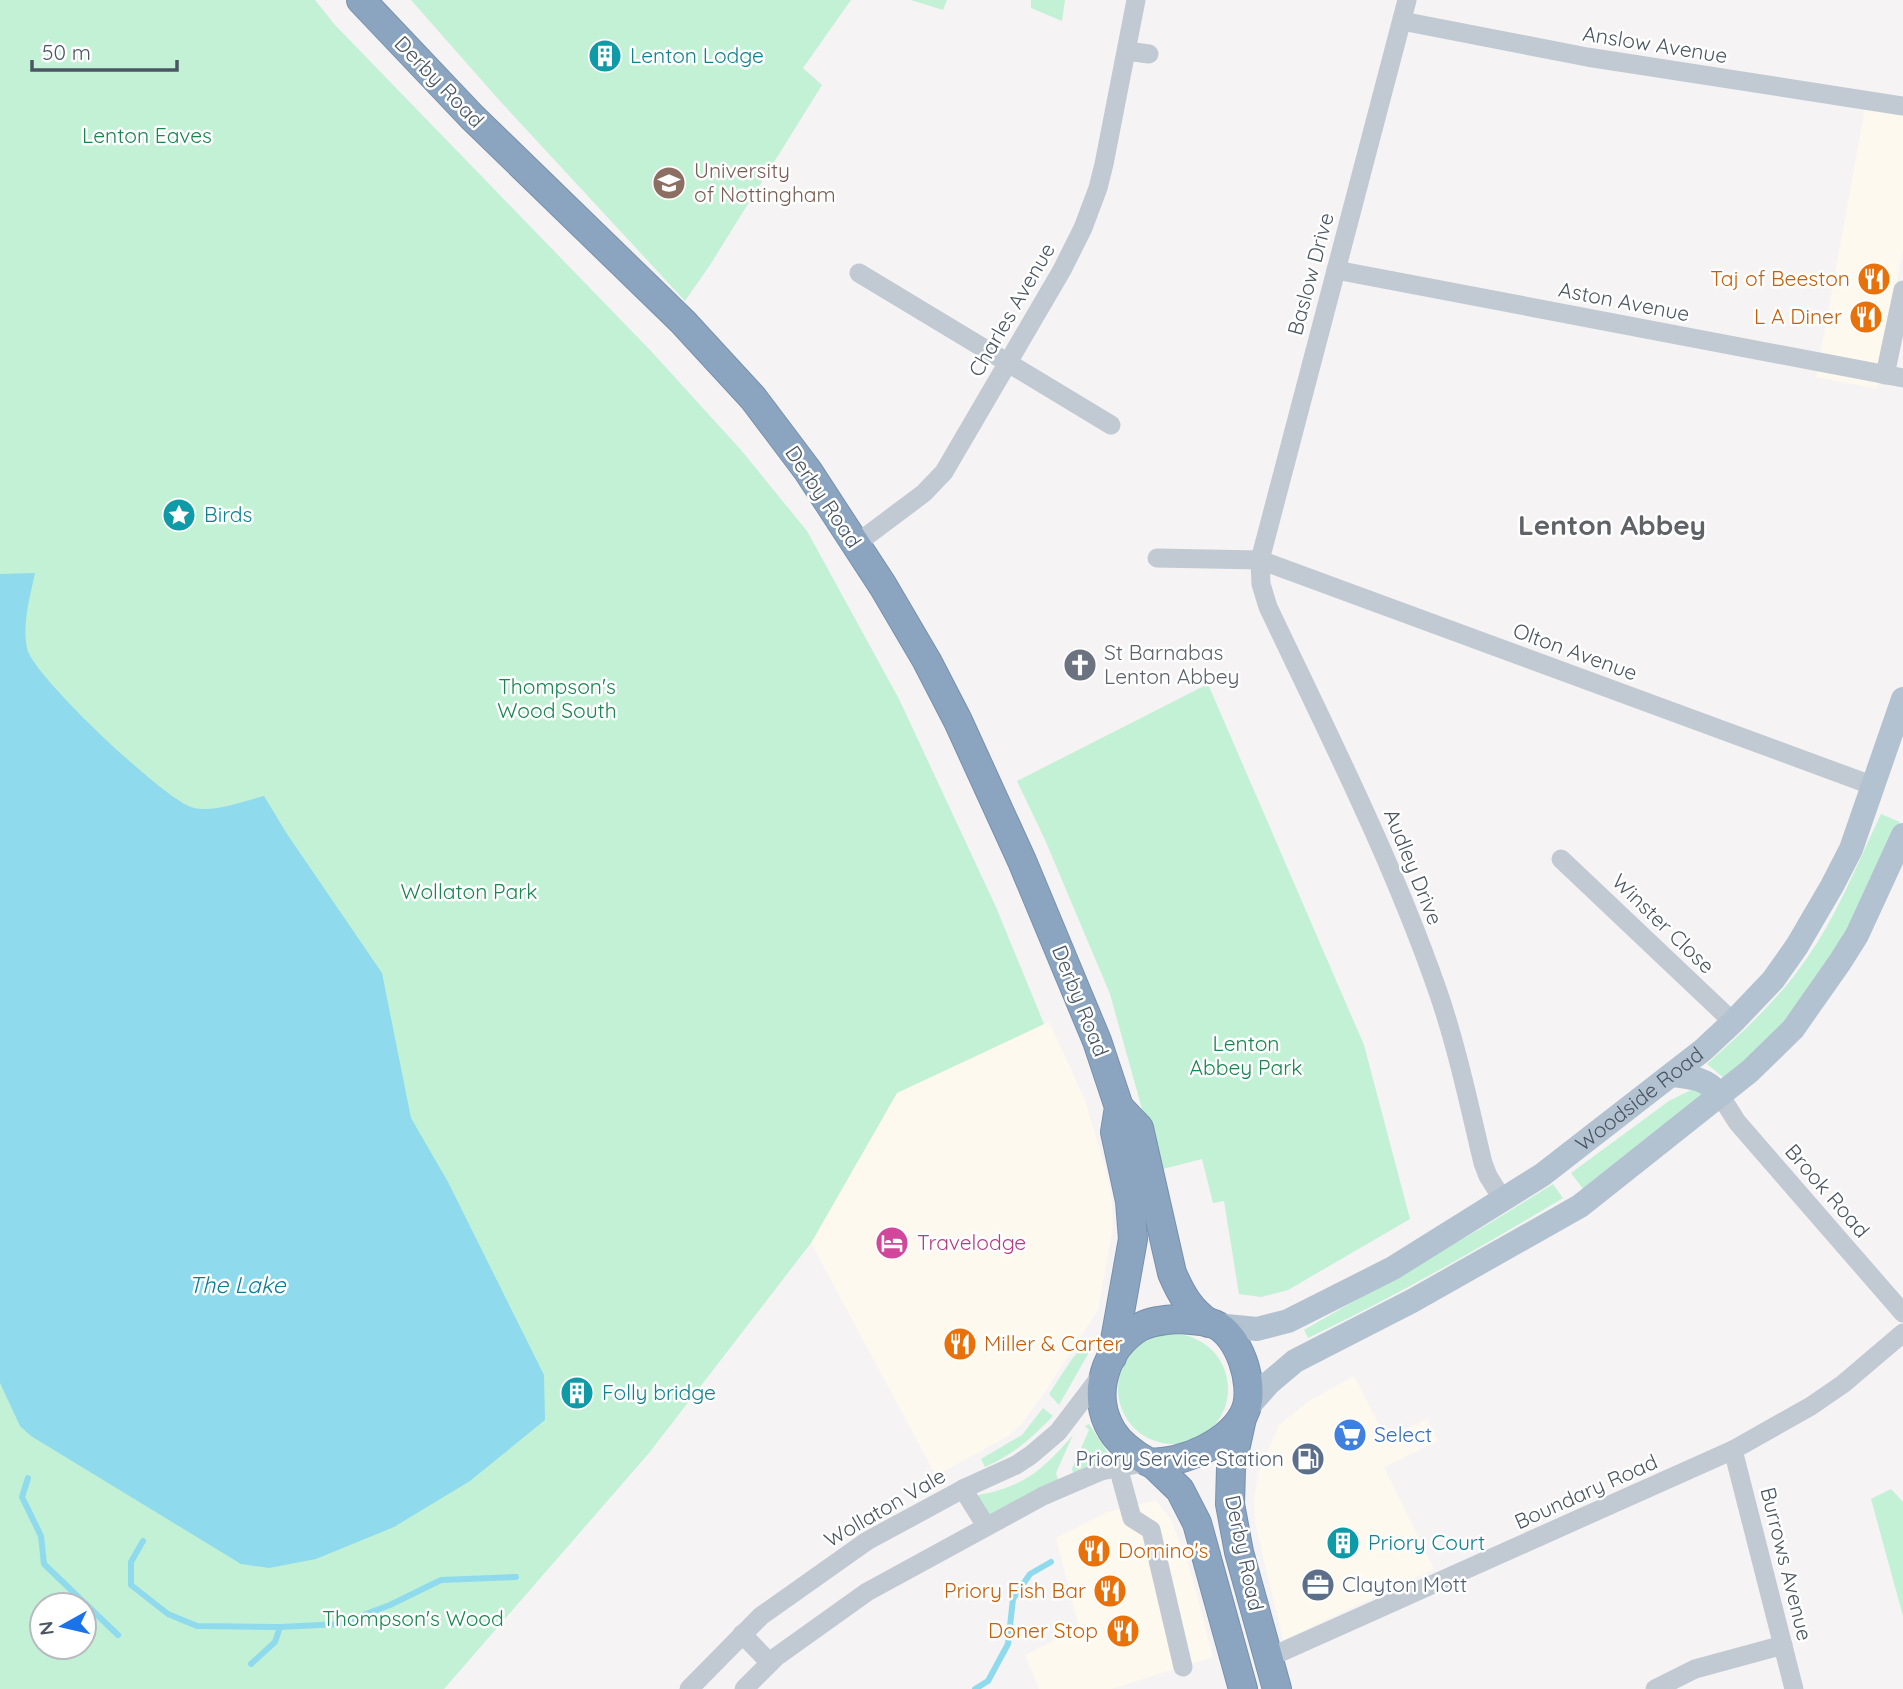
<svg xmlns="http://www.w3.org/2000/svg" width="1903" height="1689" font-family="Quicksand,sans-serif">
<rect width="100%" height="100%" fill="#f5f3f3"/>
<g fill="#fdf9ef">
<path d="M1868,92L1903,97V249L1877,389L1816,377Z"/>
<path d="M1049,1022L1085,1100L1106,1170L1112,1200L1113,1227L1098,1310L1043,1395L1020,1426L1008,1436L936,1476L811,1243L897,1093Z"/>
<path d="M1354,1376L1386,1438L1427,1419L1438,1441L1384,1467L1434,1569L1283,1640L1255,1523L1254,1497L1259,1471L1279,1425L1309,1401Z"/>
<path d="M1156,1500L1172,1521L1192,1576L1213,1657L1111,1689H1039L1025,1655L1079,1628L1056,1538L1107,1512Z"/>
</g>
<g fill="#c3f1d5" fill-rule="evenodd">
<path d="M0,0H315L335,25L650,350L741,450L807,531L899,699L996,907L1044,1024L897,1093L811,1243L649,1453L444,1689H0ZM42,1605H84V1647H42Z"/>
<path d="M411,0H851L803,68L822,85L710,265L685,301L500,101Z"/>
<path d="M911,0H947L943,10Z"/>
<path d="M1031,0H1065L1062,21L1031,8Z"/>
<path d="M1208,684L1364,1045L1410,1219L1288,1290L1261,1297L1239,1294L1224,1201L1213,1203L1202,1159L1159,1170L1110,994L1046,842L1017,781Z"/>
<path d="M1881,814L1900,822L1858,917L1773,1037L1724,1078L1707,1064C1743,1032 1780,998 1807,958C1838,914 1858,862 1881,814Z"/>
<path d="M1693,1089L1706,1095L1584,1190L1571,1173L1669,1101Z"/>
<path d="M1553,1184L1563,1198C1480,1248 1396,1296 1308,1338L1304,1330L1485,1226Z"/>
<circle cx="1173" cy="1389" r="55"/>
<path d="M1090,1338L1093,1340L1092,1347L1059,1405L1049,1394L1072,1359Z"/>
<path d="M1043,1408L1053,1416C1032,1438 1013,1455 985,1467L981,1459L1022,1435Z"/>
<path d="M1089,1424L1108,1453L1105,1458L1073,1473L1072,1469L1089,1430L1085,1426Z"/>
<path d="M1073,1435L1056,1473L1058,1480L985,1518L975,1501L979,1495C1024,1487 1045,1468 1073,1435Z"/>
<path d="M1891,1489L1903,1502V1616L1871,1499Z"/>
</g>
<path fill="#90daee" d="M35,573C30,597 22,623 27,648C31,674 163,798 191,807C211,814 244,801 264,796L287,834L382,973L411,1118L448,1182L544,1375L545,1420L470,1481L394,1527L316,1559L269,1568L241,1564L31,1436L20,1426L0,1383V574Z"/>
<g fill="none" stroke-linecap="round" stroke-linejoin="round">
<g stroke="#90daee" stroke-width="6">
<path d="M28,1478L22,1497L41,1536L44,1564L118,1635"/>
<path d="M143,1541L131,1562V1585L168,1614L197,1626L280,1627L339,1624L390,1605L441,1580L516,1577"/>
<path d="M251,1664L275,1642L280,1627"/>
<path d="M975,1689L988,1681L1008,1644L1013,1599L1030,1574L1051,1562"/>
</g>
<defs>
<g id="highway">
<path d="M361,0L472,117L683,322L753,398L808,471L883,586L927,661L958,721L1022,861L1097,1041L1119,1107L1115,1132L1130,1201L1133,1239L1112,1357"/>
<path d="M1119,1107L1139,1128L1172,1273C1181,1294 1190,1310 1209,1323"/>
<path d="M1177,1319C1188,1320 1203,1320 1214,1324C1239,1334 1255,1384 1246,1409C1235,1441 1180,1466 1148,1462C1134,1454 1120,1444 1112,1431C1090,1395 1105,1348 1140,1327C1151,1321 1164,1320 1177,1319Z"/>
<path d="M1242,1418L1231,1468L1230,1504L1239,1552L1277,1689"/>
<path d="M1152,1463L1180,1490L1197,1523L1243,1689"/>
</g>
</defs>
<use href="#highway" stroke="#7690ad" stroke-width="30"/>
<g stroke="#c1cad2" stroke-width="19">
<path d="M1407,0L1260,560L1261,584L1268,607C1328,733 1391,858 1437,989C1457,1046 1469,1105 1483,1163L1488,1176L1503,1200"/>
<path d="M1402,21L1587,57L1903,106"/>
<path d="M1127,51L1149,54"/>
<path d="M1336,270L1903,378"/>
<path d="M859,273L1111,425"/>
<path d="M1885,375L1903,290"/>
<path d="M856,544L924,493L944,472L1062,270L1083,228L1098,188L1104,164L1136,0"/>
<path d="M1157,558L1260,560L1874,786"/>
<path d="M1561,859L1733,1022"/>
<path d="M1720,1095L1737,1122L1903,1313"/>
<path d="M1733,1450L1794,1689"/>
<path d="M1118,1467L1132,1518L1151,1530L1183,1667"/>
<path d="M963,1489L986,1526"/>
<path d="M742,1634L770,1663"/>
<path d="M1268,1658L1733,1450L1811,1406L1843,1384L1903,1333"/>
<path d="M689,1689L761,1616L867,1541L963,1489L1016,1465L1031,1455L1058,1432L1103,1373"/>
<path d="M744,1689L776,1657L867,1592L1043,1496L1101,1471L1148,1462"/>
<path d="M1655,1689L1695,1669L1783,1645"/>
</g>
<g stroke="#b3c2d1" stroke-width="24">
<path d="M1673,1075C1692,1077 1708,1079 1720,1095"/>
<path id="s1" d="M1216,1325L1257,1329L1288,1321L1393,1268L1542,1175L1703,1050L1733,1022L1773,980L1797,946L1832,886L1851,849L1903,699"/>
<path d="M1246,1409L1269,1383L1295,1361L1412,1301L1580,1206L1750,1071L1793,1029L1840,962L1857,935L1903,835"/>
</g>
<use href="#highway" stroke="#8ba5c1" stroke-width="28"/>
</g>
<defs>
<symbol id="building-disc" viewBox="-11 -11 22 22"><circle r="9.5" fill="#0f9aa8" stroke="#fff"/><path d="M-4-6H4V6H1V3H-1V6H-4ZM-2.5-4.3h1.7v1.8h-1.7ZM.8-4.3h1.7v1.8H.8ZM-2.5-1h1.7V.8h-1.7ZM.8-1h1.7V.8H.8Z" fill="#fff"/></symbol>
<symbol id="university-disc" viewBox="-11 -11 22 22"><circle r="9.5" fill="#8d6e63" stroke="#fff"/><path d="M0-5L7-2L0 1L-7-2ZM-4 1L0 2.5L4 1V4Q0 6-4 4Z" fill="#fff"/></symbol>
<symbol id="restaurant-disc" viewBox="-11 -11 22 22"><circle r="9.5" fill="#e8710a" stroke="#fff"/><path d="M-5-6h1v4h1v-4h1v4h1v-4h1v5L-1.5 .5V6h-2V.5L-5-1ZM5-6V6H3V1.5H1.5Q1.5-4 5-6Z" fill="#fff"/></symbol>
<symbol id="sight-disc" viewBox="-11 -11 22 22"><circle r="9.5" fill="#0f9aa8" stroke="#fff"/><path d="M0-6L1.8-2.2L6-1.7L2.9 1.2L3.7 5.4L0 3.3L-3.7 5.4L-2.9 1.2L-6-1.7L-1.8-2.2Z" fill="#fff"/></symbol>
<symbol id="church-disc" viewBox="-11 -11 22 22"><circle r="9.5" fill="#6b7280" stroke="#fff"/><path d="M-1.2-6h2.4v3.5h3.3v2.4h-3.3V6h-2.4V-.1h-3.3v-2.4h3.3Z" fill="#fff"/></symbol>
<symbol id="hotel-disc" viewBox="-11 -11 22 22"><circle r="9.5" fill="#d1479c" stroke="#fff"/><path d="M-6-4.5h1.5V1H6V5H4.5V3h-9V5H-6ZM-4 0a1.8 1.8 0 1 1 3.6 0ZM.5 0V-2.5h3Q6-2.5 6 0Z" fill="#fff"/></symbol>
<symbol id="supermarket-disc" viewBox="-11 -11 22 22"><circle r="9.5" fill="#3f7fe0" stroke="#fff"/><path d="M-6-5.5h2.5l.6 2H6L4.5 2H-2.5L-4.4-4H-6ZM-1.5 3.2a1.3 1.3 0 1 0 .1 0ZM3 3.2a1.3 1.3 0 1 0 .1 0Z" fill="#fff"/></symbol>
<symbol id="fuel-disc" viewBox="-11 -11 22 22"><circle r="9.5" fill="#5c6f8a" stroke="#fff"/><path d="M-5.5-6h7V0h2V4h1.3V-2.5L3-4.5l.8-.8L6-3V5H2.5V1h-1V6h-7ZM-4.2-4.7v3.2H.2V-4.7Z" fill="#fff"/></symbol>
<symbol id="office-disc" viewBox="-11 -11 22 22"><circle r="9.5" fill="#5c6f8a" stroke="#fff"/><path d="M-6-3h4V-5.5h4V-3h4V5H-6ZM-1-4.5V-3h2v-1.5ZM-6 0V1H6V0Z" fill="#fff"/></symbol>
</defs>
<g fill-rule="evenodd">
<use href="#building-disc" x="586" y="37" width="38" height="38"/>
<use href="#university-disc" x="650" y="164" width="38" height="38"/>
<use href="#restaurant-disc" x="1855" y="260" width="38" height="38"/>
<use href="#restaurant-disc" x="1847" y="298" width="38" height="38"/>
<use href="#sight-disc" x="160" y="496" width="38" height="38"/>
<use href="#church-disc" x="1061" y="646" width="38" height="38"/>
<use href="#hotel-disc" x="873" y="1224" width="38" height="38"/>
<use href="#restaurant-disc" x="941" y="1325" width="38" height="38"/>
<use href="#building-disc" x="558" y="1374" width="38" height="38"/>
<use href="#supermarket-disc" x="1331" y="1416" width="38" height="38"/>
<use href="#fuel-disc" x="1289" y="1440" width="38" height="38"/>
<use href="#building-disc" x="1324" y="1524" width="38" height="38"/>
<use href="#restaurant-disc" x="1075" y="1532" width="38" height="38"/>
<use href="#office-disc" x="1299" y="1566" width="38" height="38"/>
<use href="#restaurant-disc" x="1091" y="1572" width="38" height="38"/>
<use href="#restaurant-disc" x="1104" y="1612" width="38" height="38"/>
</g>
<g text-anchor="middle" stroke-width="5" stroke-linejoin="round" paint-order="stroke">
<g font-size="21" fill="#4a5661" stroke="#fff">
<text transform="translate(1655 45) rotate(9)" y="7">Anslow Avenue</text>
<text transform="translate(439 82) rotate(46)" y="7">Derby Road</text>
<text transform="translate(1311 274) rotate(-75)" y="7">Baslow Drive</text>
<text transform="translate(1624 302) rotate(11)" y="7">Aston Avenue</text>
<text transform="translate(1012 310) rotate(-60)" y="7">Charles Avenue</text>
<text transform="translate(823 497) rotate(56)" y="7">Derby Road</text>
<text transform="translate(1575 652) rotate(20)" y="7">Olton Avenue</text>
<text transform="translate(1413 867) rotate(68)" y="7">Audley Drive</text>
<text transform="translate(1663 924) rotate(44)" y="7">Winster Close</text>
<text transform="translate(1080 1001) rotate(68)" y="7">Derby Road</text>
<text dy="7" stroke="none"><textPath href="#s1" startOffset="490">Woodside Road</textPath></text>
<text transform="translate(1827 1191) rotate(49)" y="7">Brook Road</text>
<text transform="translate(1586 1492) rotate(-24)" y="7">Boundary Road</text>
<text transform="translate(885 1508) rotate(-30)" y="7">Wollaton Vale</text>
<text transform="translate(1244 1553) rotate(78)" y="7">Derby Road</text>
<text transform="translate(1786 1564) rotate(76)" y="7">Burrows Avenue</text>
</g>
<g font-size="21" fill="#0d838f" stroke="#fff" text-anchor="start">
<text x="630" y="63">Lenton Lodge</text>
<text x="204" y="522">Birds</text>
<text x="602" y="1400">Folly bridge</text>
<text x="1368" y="1550">Priory Court</text>
</g>
<g font-size="21" fill="#17864f" stroke="#fff">
<text x="147" y="143">Lenton Eaves</text>
<text x="557" y="694">Thompson's<tspan x="557" dy="24">Wood South</tspan></text>
<text x="469" y="899">Wollaton Park</text>
<text x="1246" y="1051">Lenton<tspan x="1246" dy="24">Abbey Park</tspan></text>
<text x="413" y="1626">Thompson's Wood</text>
</g>
<g font-size="21" fill="#785e54" stroke="#fff" text-anchor="start">
<text x="694" y="178">University<tspan x="694" dy="24">of Nottingham</tspan></text>
</g>
<g font-size="21" fill="#c56008" stroke="#fff" text-anchor="end">
<text x="1850" y="286">Taj of Beeston</text>
<text x="1842" y="324">L A Diner</text>
<text x="984" y="1351" text-anchor="start">Miller &amp; Carter</text>
<text x="1118" y="1558" text-anchor="start">Domino's</text>
<text x="1086" y="1598">Priory Fish Bar</text>
<text x="1098" y="1638">Doner Stop</text>
</g>
<g font-size="21" fill="#5b616d" stroke="#fff" text-anchor="start">
<text x="1104" y="660">St Barnabas<tspan x="1104" dy="24">Lenton Abbey</tspan></text>
</g>
<g font-size="21" fill="#b23c85" stroke="#fff" text-anchor="start">
<text x="917" y="1250">Travelodge</text>
</g>
<g font-size="21" fill="#366cbe" stroke="#fff" text-anchor="start">
<text x="1374" y="1442">Select</text>
</g>
<g font-size="21" fill="#4e5e75" stroke="#fff" text-anchor="end">
<text x="1284" y="1466">Priory Service Station</text>
<text x="1342" y="1592" text-anchor="start">Clayton Mott</text>
</g>
<g font-size="23" font-style="italic" fill="#0c7c9b" stroke="#fff">
<text x="237" y="1293">The Lake</text>
</g>
<g font-size="28" font-weight="bold" fill="#5f6368" stroke="#fff">
<text x="1612" y="535">Lenton Abbey</text>
</g>
</g>
<g transform="translate(63 1626) rotate(262)"><circle r="33" fill="#ffffff" stroke="#b7bbc0" stroke-width="2"/>
<path d="M0-5L12 26L0 18L-12 26Z" fill="#1a73e8"/>
<text y="-10" font-size="19" font-weight="bold" text-anchor="middle" fill="#4a5661">N</text>
</g>
<path d="M32 60v10h145v-10" fill="none" stroke="#4a5661" stroke-width="3.5"/>
<text x="42" y="60" font-size="21" fill="#4a5661" stroke="#ffffff" stroke-width="5" paint-order="stroke">50 m</text>
</svg>
